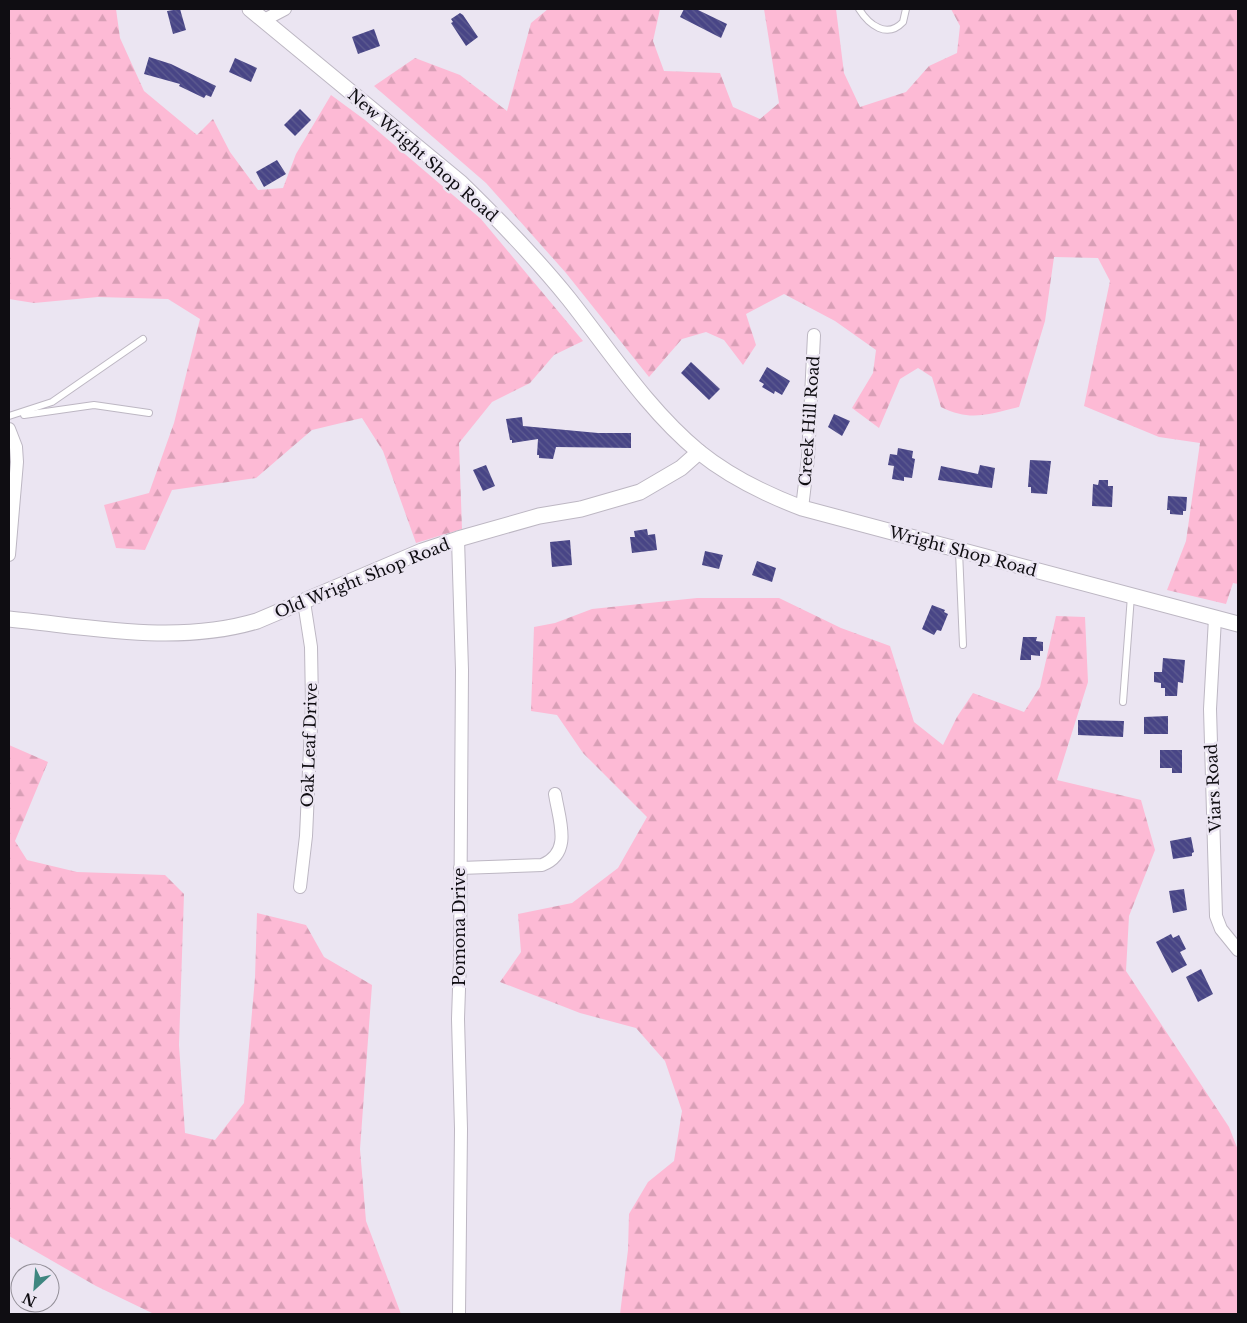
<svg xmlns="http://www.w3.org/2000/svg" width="1247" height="1323" font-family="'Libre Baskerville',serif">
<defs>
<pattern id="forest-firs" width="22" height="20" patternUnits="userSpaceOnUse" patternTransform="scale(1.25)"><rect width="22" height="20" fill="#fdbad5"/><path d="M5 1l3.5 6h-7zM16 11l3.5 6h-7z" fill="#d89fb6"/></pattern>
<pattern id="building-back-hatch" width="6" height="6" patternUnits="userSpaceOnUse" patternTransform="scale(1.25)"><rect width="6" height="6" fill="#484586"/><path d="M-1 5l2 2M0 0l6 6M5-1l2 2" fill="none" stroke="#5e5c90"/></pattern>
</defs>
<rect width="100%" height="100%" fill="#ebe5f2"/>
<g fill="url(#forest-firs)">
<path d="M9,9H116L120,38L144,91L197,135L213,119L230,152L258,190L283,188L296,154L331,95L365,120L481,219L583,341L554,355L530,383L492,402L459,443L462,529L416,543L383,451L362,418L312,430L256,478L172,490L145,550L116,548L104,505L149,493L174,423L200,319L168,299L98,297L34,303L9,299Z"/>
<path d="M548,9H660L653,41L664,71L720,73L733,107L760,119L779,103L764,9H836L844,73L860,107L906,92L929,66L957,53L960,26L951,9H1238V584L1233,583L1226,604L1167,590L1186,541L1200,443L1159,437L1084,406L1110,281L1098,258L1054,257L1045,321L1019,407C988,414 971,422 941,407L932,377L918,368L900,379L879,428L852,408L873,373L876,350L835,321L784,294L746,314L756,345L743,365L724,340L706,332L682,339L649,377L566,273L486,183L374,86L415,58L460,75L507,111L531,23Z"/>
<path d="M697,598H779L841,628L890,646L914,722L943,745L957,717L973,693L1024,712L1040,687L1056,616L1085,617L1088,682L1057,780L1141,800L1155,850L1129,916L1126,971L1229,1127L1238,1150V1314H620L628,1250L629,1214L648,1182L674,1161L682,1111L665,1061L636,1028L580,1013L500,982L521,952L518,914L572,903L618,868L647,817L583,753L557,715L531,711L534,627L555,623L592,609Z"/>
<path d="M9,745L48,762L15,841L27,860L77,872L165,875L184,894L179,1045L185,1133L215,1140L244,1103L255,978L257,913L306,925L324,957L372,985L360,1149L366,1221L401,1314H154L96,1286L9,1236Z"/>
</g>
<g fill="url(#building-back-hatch)">
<path d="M180,9L186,30L173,34L167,11Z"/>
<path d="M684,9H696L727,24L721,38L680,17Z"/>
<path d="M460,13L463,15L478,37L466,46L451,23L453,22L451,19Z"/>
<path d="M374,29L380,46L358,54L352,37Z"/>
<path d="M149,57L171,64L216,86L211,97L206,95L204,98L179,86L180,84L144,74Z"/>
<path d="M235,58L257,68L251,82L229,72Z"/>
<path d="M300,109L311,120L295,136L284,125Z"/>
<path d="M277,160L286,174L264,187L256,172Z"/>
<path d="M691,362L720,389L709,400L681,373Z"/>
<path d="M767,367L790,381L782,395L775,391L774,394L762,387L764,384L759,381Z"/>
<path d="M834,414L850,421L842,436L828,427Z"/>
<path d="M522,417L523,426L598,433H631V448L556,447L553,459L539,458V455H537L538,439L512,443V440H510L506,419Z"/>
<path d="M898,448L913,451L912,458L915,459L912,478L904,477V481L892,479L894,466L888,465L890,454L897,455Z"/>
<path d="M1030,460L1051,461L1047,494L1031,493V487H1028Z"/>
<path d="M486,465L495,486L483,491L473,470Z"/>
<path d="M980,465L995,468L992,488L938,480L941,466L978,474Z"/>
<path d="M1099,480H1108V486H1113L1112,507L1092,506L1093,484L1098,485Z"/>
<path d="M1168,496L1187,497L1186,511H1183V515L1170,514V510H1167Z"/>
<path d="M647,529L648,535L655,534L657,550L632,553L630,537H635L634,531Z"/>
<path d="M570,540L572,565L552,567L550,542Z"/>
<path d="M705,551L723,555L719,569L702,565Z"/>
<path d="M757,561L776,568L772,582L752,575Z"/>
<path d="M932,605L945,610L944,612L948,614L941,631L937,630L934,635L922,629Z"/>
<path d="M1023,637H1037L1036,641L1043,642V651H1040V656L1031,655V660H1020Z"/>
<path d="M1163,658L1185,660L1183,683L1178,682L1177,696H1165V688H1161V683L1154,682V672H1162Z"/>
<path d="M1168,716V734H1144V717Z"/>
<path d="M1078,720L1124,721L1123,737L1078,735Z"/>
<path d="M1160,750H1182V773H1172V768H1160Z"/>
<path d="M1191,837L1194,852L1192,853V856L1173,859L1170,841Z"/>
<path d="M1184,889L1187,910L1173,913L1169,891Z"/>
<path d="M1171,934L1173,938L1179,935L1186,949L1180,952L1187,965L1172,973L1156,942Z"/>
<path d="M1201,969L1213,994L1198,1002L1186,977Z"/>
</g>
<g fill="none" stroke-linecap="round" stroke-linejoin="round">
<defs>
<g id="service">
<path d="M859,9C869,25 887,39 903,22L906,9"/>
<path d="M24,415L94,405L149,413"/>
<path d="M9,416L52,402L143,339"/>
<path d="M959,551L963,645"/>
<path d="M1123,702L1131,596"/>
</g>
<g id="minor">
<path d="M266,19L285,9"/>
<path d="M9,429L16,447L17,462L9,555"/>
<path d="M802,508L808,458L814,335"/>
<path d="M458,539L462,670L460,959L458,1019L461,1129L459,1314"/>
<path d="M1215,618L1210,709L1216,916L1221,929L1238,950"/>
<path d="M460,868L542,865C573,853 559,820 555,794"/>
<path d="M300,887L306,836L312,704L311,647L304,602"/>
</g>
<g id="tertiary">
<path d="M250,9L461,183C499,220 536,258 569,299C610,351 648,410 699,452C730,477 765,494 802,508L1238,624"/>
<path d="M9,619C91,627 177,645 257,621L422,551L458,539L539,516L581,509L640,492L681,468L699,452"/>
</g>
</defs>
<use href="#service" stroke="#bdb7c3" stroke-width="8"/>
<use href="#minor" stroke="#bdb7c3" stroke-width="14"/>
<use href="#tertiary" stroke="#bdb7c3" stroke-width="17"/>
<use href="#service" stroke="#fff" stroke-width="6"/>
<use href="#minor" stroke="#fff" stroke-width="12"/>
<use href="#tertiary" stroke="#fff" stroke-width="15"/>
</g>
<g text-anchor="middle" stroke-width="5" stroke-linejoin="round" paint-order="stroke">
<g font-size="16" fill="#0f0d12" stroke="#ebe5f2">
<text transform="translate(423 155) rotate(41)" y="6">New Wright Shop Road</text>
<text transform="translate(809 421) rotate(-86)" y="6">Creek Hill Road</text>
<text transform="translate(963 551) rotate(15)" y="6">Wright Shop Road</text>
<text transform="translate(362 578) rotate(-22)" y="6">Old Wright Shop Road</text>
<text transform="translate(309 745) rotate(-88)" y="6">Oak Leaf Drive</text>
<text transform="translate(1213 788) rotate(-93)" y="6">Viars Road</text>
<text transform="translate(459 927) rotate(-90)" y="6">Pomona Drive</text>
</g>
</g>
<rect width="1247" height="1323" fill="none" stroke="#0f0d12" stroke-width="20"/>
<g transform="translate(35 1288) rotate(206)"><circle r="24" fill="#ebe5f2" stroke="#938f98"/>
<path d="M0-4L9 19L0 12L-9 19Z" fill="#3f8680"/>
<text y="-8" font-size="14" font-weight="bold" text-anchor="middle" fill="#0f0d12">N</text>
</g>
</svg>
